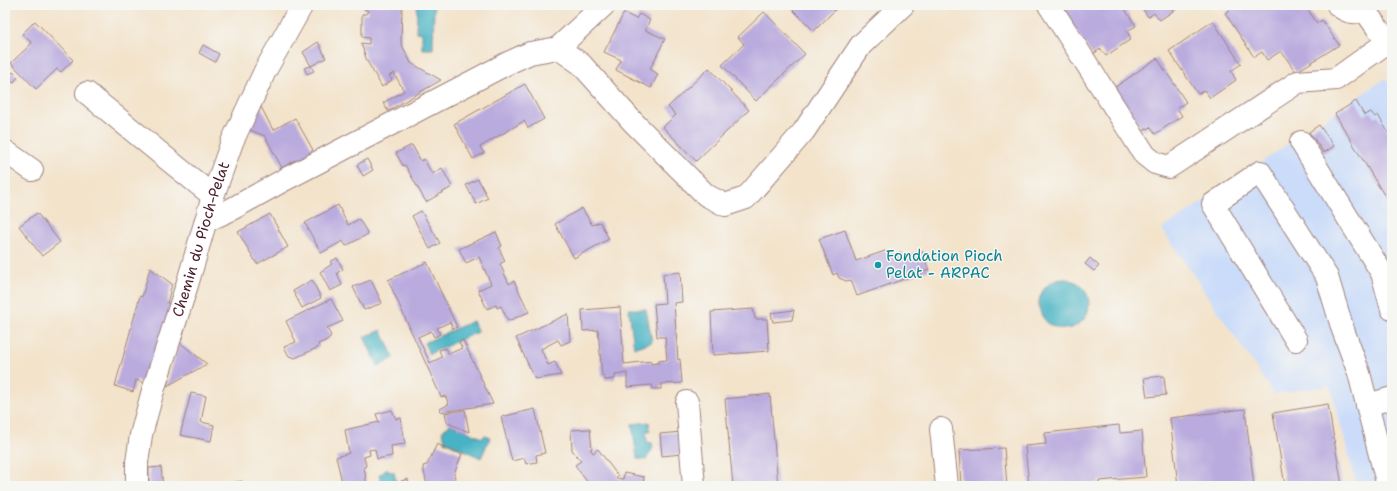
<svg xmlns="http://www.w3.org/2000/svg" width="1397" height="491" font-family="'Shantell Sans',sans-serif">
<rect width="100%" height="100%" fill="#f6f6f2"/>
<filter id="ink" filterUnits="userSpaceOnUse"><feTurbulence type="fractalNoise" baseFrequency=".025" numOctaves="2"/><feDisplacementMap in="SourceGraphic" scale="8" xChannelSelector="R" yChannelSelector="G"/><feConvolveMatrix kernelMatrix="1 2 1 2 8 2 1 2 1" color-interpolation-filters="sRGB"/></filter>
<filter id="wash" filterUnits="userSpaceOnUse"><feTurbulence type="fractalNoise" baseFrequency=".012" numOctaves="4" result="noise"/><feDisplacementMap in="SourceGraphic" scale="16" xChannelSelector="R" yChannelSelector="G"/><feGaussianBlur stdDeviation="0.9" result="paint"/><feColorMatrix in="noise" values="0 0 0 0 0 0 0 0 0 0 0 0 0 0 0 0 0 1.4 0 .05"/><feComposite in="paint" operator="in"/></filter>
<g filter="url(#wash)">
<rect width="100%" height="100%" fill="#f3e3cb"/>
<path fill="#cadcf9" d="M1386,78L1392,87V486H1357L1332,392L1329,386L1274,394L1162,229Z"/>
<g fill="#47b3c4" stroke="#486978">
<path d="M417,5H434L433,49H422V33L416,32Z"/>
<circle cx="1064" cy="304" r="25"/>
<path d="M629,309H646L652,342L634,348Z"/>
<path d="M473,321L478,332L429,354L424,343Z"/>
<path d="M381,330L394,358L378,366L364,337Z"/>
<path d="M649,422L650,431H646L647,442L652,443L653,448L646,460L637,459L632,424Z"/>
<path d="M450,424L482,438L485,435L490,438L481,458L444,441L445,439L442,433C443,430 445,428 448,427Z"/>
<path d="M386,469H388L391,472H394L397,486H381L379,474L383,473Z"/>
</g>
<g id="blocks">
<g fill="#baabde">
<path d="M365,5H404L402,9L401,43L411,63L441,80L388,111L383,103L404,91L394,73L389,76L392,80L382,87L367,61L361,43L369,44V38L362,37V14H366L368,11L363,8Z"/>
<path d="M788,5H840L814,31Z"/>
<path d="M1072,5H1122L1136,26L1127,31L1131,39L1106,56L1100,49L1092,55L1063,11Z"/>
<path d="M1140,5H1182L1160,20L1154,13L1148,17Z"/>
<path d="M1237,5H1305L1317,23L1322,20L1339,45L1296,72L1281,51L1267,60L1262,52L1254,57L1225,13Z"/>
<path d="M764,12L805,54L756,101L722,65L744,44L738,37Z"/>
<path d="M624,13L636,19L639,14L650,20L645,30L665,39L650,69L658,74L651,88L616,70L621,60L604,52Z"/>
<path d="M35,21L73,60L61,72L57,69L36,89L11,63L32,43L22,34Z"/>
<path d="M1213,21L1241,64L1231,71L1236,80L1210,98L1204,90L1198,94L1169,51Z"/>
<path d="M318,42L326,58L311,66L303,52Z"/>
<path d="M203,45L219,54L215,62L199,53Z"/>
<path d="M1157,58L1186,102L1177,108L1182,116L1155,134L1150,127L1143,131L1114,88Z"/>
<path d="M311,66L314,71L307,74L304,68Z"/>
<path d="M709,68L749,110L696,161L663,127L676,115L668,107Z"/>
<path d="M13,72L18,77L13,83L7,78Z"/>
<path d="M525,84L544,119L528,128L524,121L480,147L484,153L473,159L454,124Z"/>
<path d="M1356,101L1364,115L1371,112L1375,117L1378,115L1392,139V208L1335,114Z"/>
<path d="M259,103L273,130L295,118L313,150L308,154L312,161L300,169L295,160L282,168L265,136L247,129Z"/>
<path d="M1319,125L1334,146L1324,153L1309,132Z"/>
<path d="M412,145L421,161L424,159L432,174L442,168L452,187L426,202L405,165L403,166L396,153Z"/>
<path d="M367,159L373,170L363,176L357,165Z"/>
<path d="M478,179L488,198L476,204L466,185Z"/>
<path d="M338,205L348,225L359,219L368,234L346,246L343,241L321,253L305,223Z"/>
<path d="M582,208L592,225L600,222L609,239L574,258L555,224Z"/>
<path d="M421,211L440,243L430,249L412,216Z"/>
<path d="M37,213L60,242L42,256L19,226Z"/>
<path d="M270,214L288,247L257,264L238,232Z"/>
<path d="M845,230L856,261L885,251L892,255L901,252L903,257L922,251L929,270L857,296L851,280L846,281L839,278L837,273L833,275L819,239Z"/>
<path d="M496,232L502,246L499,248L505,261L500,264L509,284L514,281L529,312L508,321L501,306L497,308L496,305L487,309L478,290L491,284L479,257L466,263L459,249Z"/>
<path d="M337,258L343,269L337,273L342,285L330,291L320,272L332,264L330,262Z"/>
<path d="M1090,258L1099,266L1094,271L1085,264Z"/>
<path d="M427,262L457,327L453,329L450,322L437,328L440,334L434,337L431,331L418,337L430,363L442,357L439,350L446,348L449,354L462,348L459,342L463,340L493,404L441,412L440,409L449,404L445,396L441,397L388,280Z"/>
<path d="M150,268L172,284L167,303L174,305L151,385L136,380L133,392L115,386L140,296L142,297Z"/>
<path d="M680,272L682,302L674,303L678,360L680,359L682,383L661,384V389H653L652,385L627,387V373L615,375V379L605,380L604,376H602L598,330L583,331L582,310L620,307L624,364L651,361V364L659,363L658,361L667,360L665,337H657L654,304L665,303L663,274Z"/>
<path d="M312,280L321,298L302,308L293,291Z"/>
<path d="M371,280L382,303L364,310L353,287Z"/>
<path d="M331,299L343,321L327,328L331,336L327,340L318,344L319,347L295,358L289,356L284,347L296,342L286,321Z"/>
<path d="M753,309L755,319H767L769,351L713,355L711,312Z"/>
<path d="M794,310L792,320L773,322L771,313Z"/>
<path d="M568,314L570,341L561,345L558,340L541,349L548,365L555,362L561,375L535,379L516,338Z"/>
<path d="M179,342L207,364L167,386Z"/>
<path d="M1164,376L1166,395L1147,397L1144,378Z"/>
<path d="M191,393L206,396L201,422L214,425L211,441L180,435Z"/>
<path d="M770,394L778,486H733L725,399Z"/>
<path d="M1328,404L1342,486H1285L1273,413Z"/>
<path d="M535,409L545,453L536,455L537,462L526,464L524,458L512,461L501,417Z"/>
<path d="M1245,409L1254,486H1178L1170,418Z"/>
<path d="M392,410L396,419L401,418L405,444L391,446L392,456L377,459L375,449L369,450L370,455L364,457L366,466L364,467L367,486H343L336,457L349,453L345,430L379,422L376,414Z"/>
<path d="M465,410L469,432L450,424L447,422L445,413Z"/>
<path d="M1119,425L1120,433L1142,431L1146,477L1099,481V483L1072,486H1029L1025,446L1046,444L1045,433Z"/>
<path d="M590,429L592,449H590L593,453L598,449L618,476L616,478L623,479L624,473L644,477L643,486H590L575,465L581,461L572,450L571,430Z"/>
<path d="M681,432L682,454L662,456L660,434Z"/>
<path d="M437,444L462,454L454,474L456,483L464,482V486H427L423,466L427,465Z"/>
<path d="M1004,448L1007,486H961L959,450Z"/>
<path d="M161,467L163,486H149V468Z"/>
<path d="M408,479L409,486H402L401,481Z"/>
<path d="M242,481L243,486H219V485Z"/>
</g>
</g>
</g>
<g filter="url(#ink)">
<use href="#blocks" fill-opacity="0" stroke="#9e817b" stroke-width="1"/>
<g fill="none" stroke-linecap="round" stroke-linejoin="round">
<defs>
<g id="minor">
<path d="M1049,5L1145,155L1155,163L1169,167L1298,82L1336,79L1389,41L1378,29L1364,9"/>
<path d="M1338,5C1347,13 1359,16 1366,5"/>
<path d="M558,48L604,5"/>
<path d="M87,93L166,158L213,196"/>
<path d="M1301,142L1382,273L1392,309"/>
<path d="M5,151L32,170"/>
<path d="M206,221L230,210L284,180L508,63L530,53L558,48L581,64L633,122L706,195L725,205L746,198L804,131L861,45L903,5"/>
<path d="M1296,340L1213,204L1260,172L1327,277L1343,330L1359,373L1388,486"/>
<path d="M687,402L694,486"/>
<path d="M1367,405L1392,398"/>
<path d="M941,429L947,486"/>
<path id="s1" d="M137,486V462L141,435L152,394L187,285L213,196L232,142L265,71L302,5"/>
</g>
</defs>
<use href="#minor" stroke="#9e817b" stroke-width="24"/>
<use href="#minor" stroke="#fff" stroke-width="22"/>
</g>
</g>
<circle fill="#0f9aa8" stroke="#f6f6f2" stroke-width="1.5" cx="878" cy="265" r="4"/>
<g text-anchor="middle" stroke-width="3" stroke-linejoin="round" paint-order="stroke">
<g font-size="15" fill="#4a1f2b" stroke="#f6f6f2">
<text dy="5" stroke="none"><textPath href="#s1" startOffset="256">Chemin du Pioch-Pelat</textPath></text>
</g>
<g font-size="15" fill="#0d838f" stroke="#f6f6f2" text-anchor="start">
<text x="886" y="261">Fondation Pioch<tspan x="886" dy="17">Pelat - ARPAC</tspan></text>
</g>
</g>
<rect width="1397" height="491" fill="none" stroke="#f6f6f2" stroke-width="20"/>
</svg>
